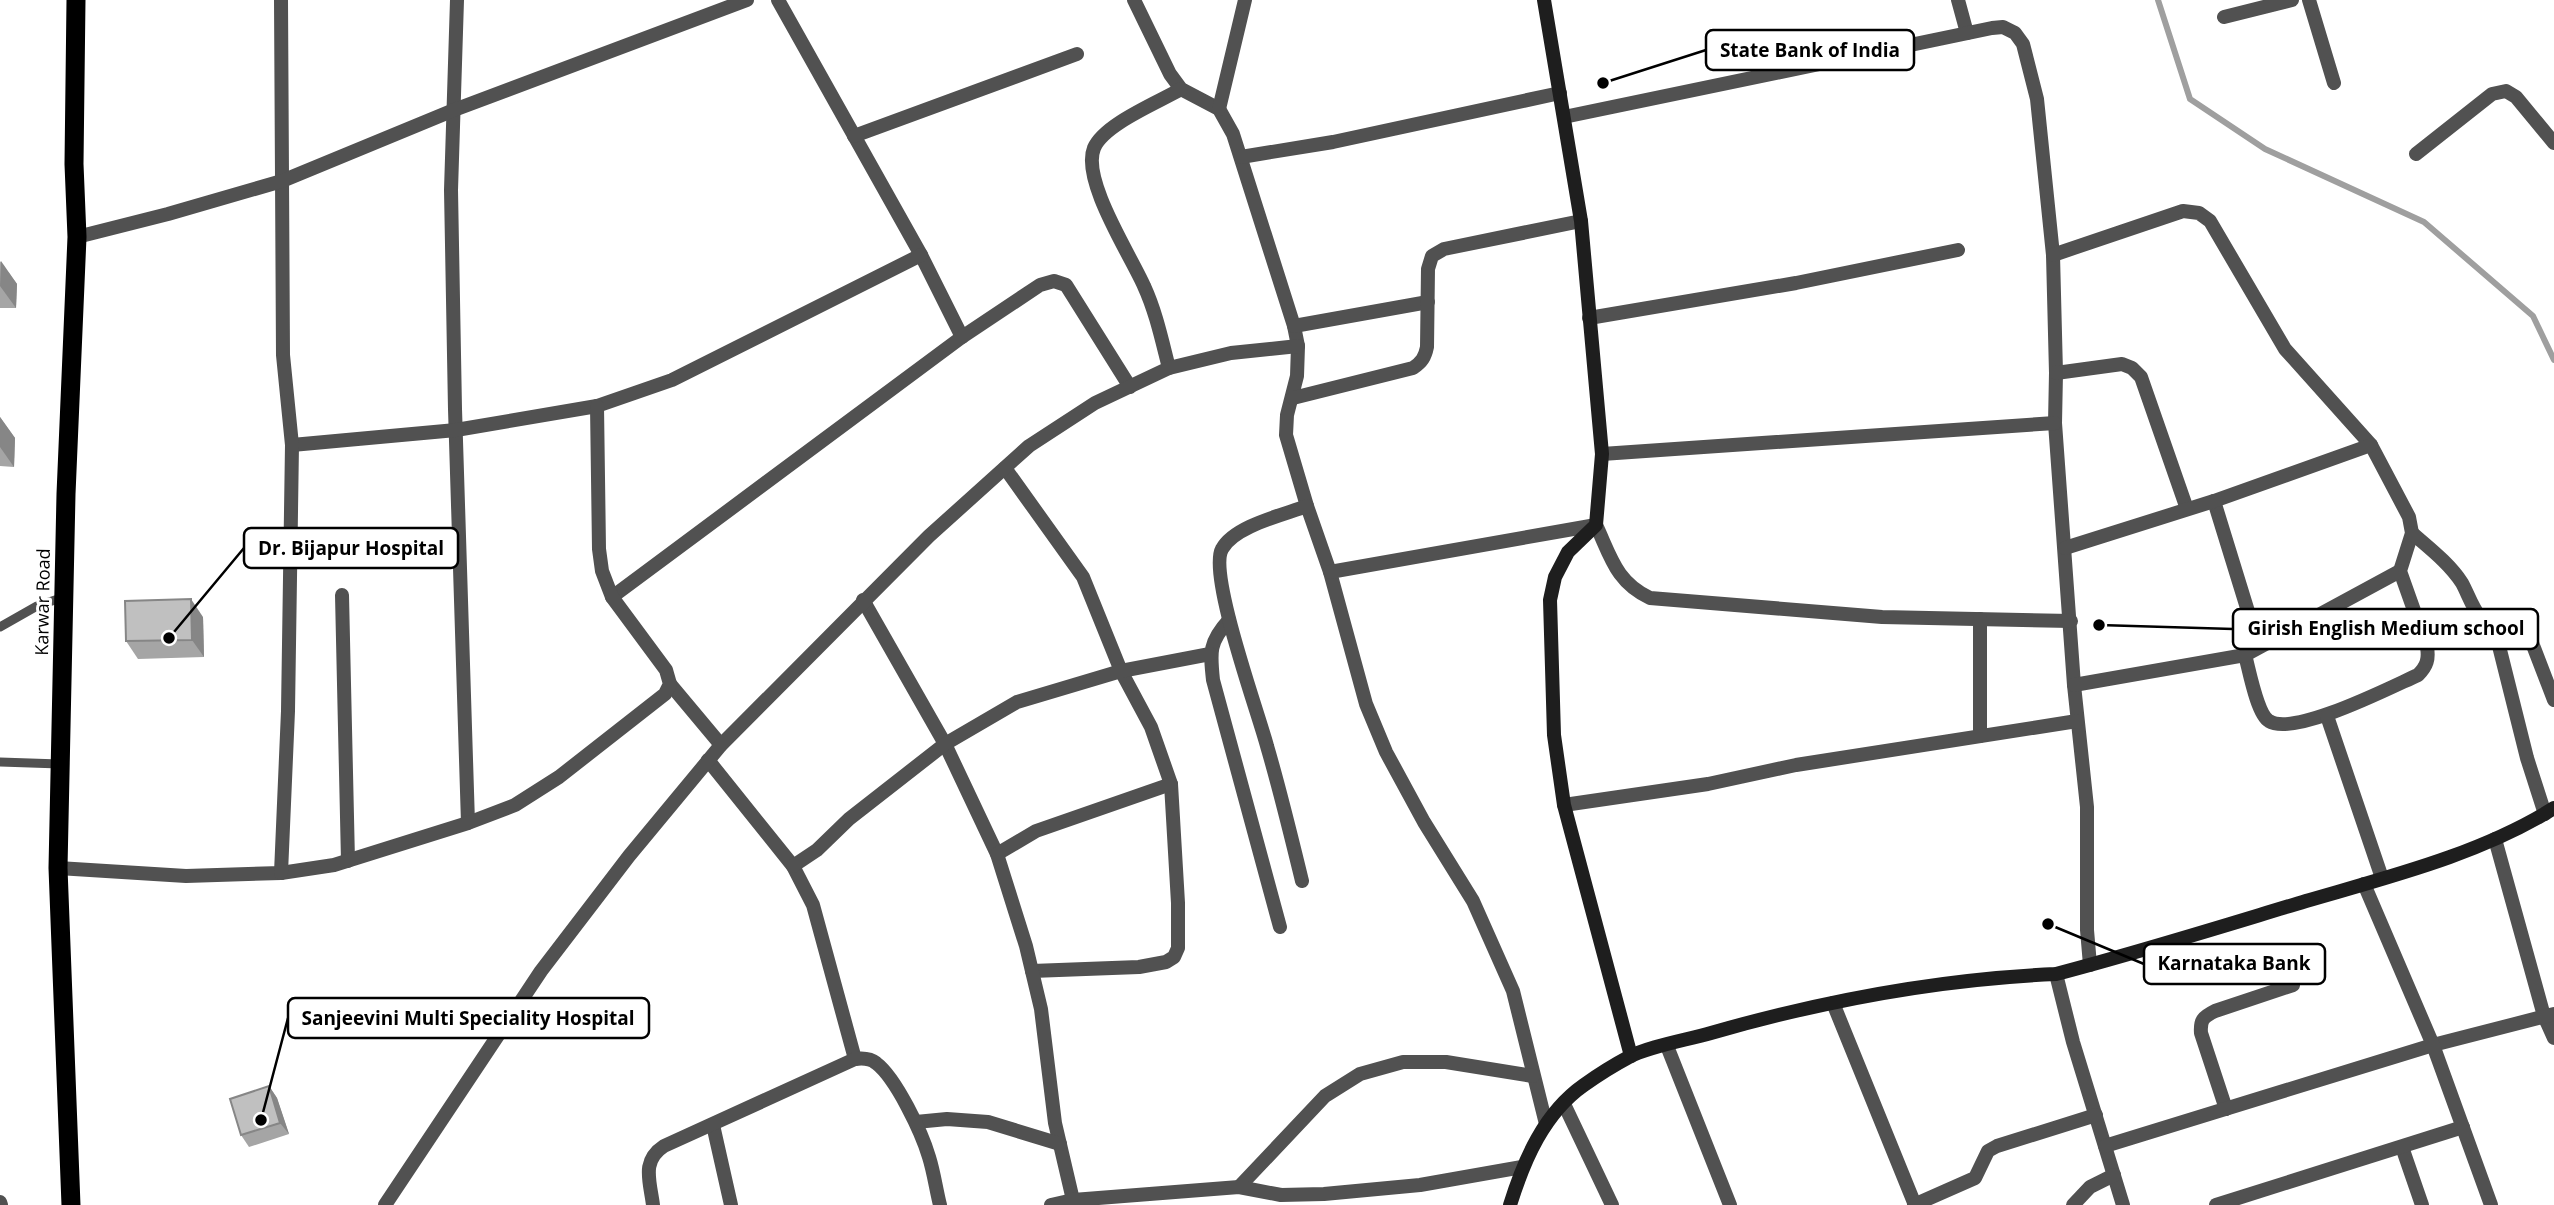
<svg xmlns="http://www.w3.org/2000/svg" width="2554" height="1205" font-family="'Open Sans',sans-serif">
<rect width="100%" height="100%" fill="#fff"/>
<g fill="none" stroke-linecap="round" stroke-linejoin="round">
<path stroke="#9f9f9f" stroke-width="6" d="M2158,0L2190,99L2265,149L2424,222L2533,316L2554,360"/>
<g stroke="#515151" stroke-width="9">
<path d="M0,627L37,606L64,597"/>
<path d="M0,762L60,764"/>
</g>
<g stroke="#515151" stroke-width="14">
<path d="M457,0L451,190L455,409L468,823"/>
<path d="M778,0L921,255L962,337"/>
<path d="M1134,0L1170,74L1181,89L1219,109L1233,134L1294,326L1298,346L1297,376L1287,415L1286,435L1307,506L1330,572L1366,704L1386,752L1424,822L1473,901L1513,991L1546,1124"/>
<path d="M1958,0L1967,33"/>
<path d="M2309,0L2334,83"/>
<path d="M2224,17L2292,0"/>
<path d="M1219,109L1245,0"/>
<path d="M1564,117L1992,28L2003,27L2015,33L2023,44L2037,99L2053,255L2056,373L2055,423L2074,685L2087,807V930L2090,965"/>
<path d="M854,136L1077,54"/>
<path d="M2416,154L2492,94L2506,91L2516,97L2554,143"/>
<path d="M1241,157L1333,142L1560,93"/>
<path d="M2053,255L2183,211L2199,213L2210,221L2285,349L2371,445L2409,517L2412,533L2400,571L2427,647C2429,659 2427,666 2418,675C2391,687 2294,737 2269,721C2257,714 2249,669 2245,655"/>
<path d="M1589,318L1796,283L1958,250"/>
<path d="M1294,326L1428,302"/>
<path d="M1169,368C1162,341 1156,312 1144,286C1131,256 1081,180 1094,148C1104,124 1159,102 1181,89"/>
<path d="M2056,373L2122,364L2132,368L2141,377L2187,509"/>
<path d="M1293,398L1413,368C1422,362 1425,357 1427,347L1428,269L1432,256L1444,249L1581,221"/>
<path d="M292,445L456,430L597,406L672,380L921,255"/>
<path d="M1602,454L2055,423"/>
<path d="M1005,468L1083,577L1121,671L1151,727L1171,784L1178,903V948L1174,957L1166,962L1139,967L1032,971"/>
<path d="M2214,501L2259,647"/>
<path d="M2412,533C2429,548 2449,563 2462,583C2468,594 2472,607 2480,617C2492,632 2515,621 2529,635L2554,700"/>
<path d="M2065,548L2214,501L2371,445"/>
<path d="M1330,572L1596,525C1611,557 1616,582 1650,598L1882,617L2071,621"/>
<path d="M342,595L348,861"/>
<path d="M612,597L962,337L1040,285L1054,281L1066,285L1130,387"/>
<path d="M863,600L945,744L997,854L1026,946L1041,1009L1055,1123L1073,1200"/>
<path d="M1229,620C1209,642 1210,652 1213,680L1280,927"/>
<path d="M2494,626L2527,758L2545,814"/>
<path d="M670,684L721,745"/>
<path d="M2074,685L2245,655L2400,571"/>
<path d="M2327,716L2382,878"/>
<path d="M1980,736V619"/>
<path d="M708,760L793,866L813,905L855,1059"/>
<path d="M1564,805L1708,784L1796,765L2077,721"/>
<path d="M2495,839L2544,1016L2554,1038"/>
<path d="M997,854L1036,831L1171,784"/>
<path d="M793,866L817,850L849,819L945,744L1017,702L1121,671L1210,654"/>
<path d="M58,868L186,876L281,873L334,865L468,823L515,805L559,777L665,694L670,684L666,670L612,597L602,571L599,549L597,406"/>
<path d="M281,873L288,711L292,445L283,355L281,0"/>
<path d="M1302,881C1291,836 1280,790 1267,746C1258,712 1208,574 1222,549C1234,526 1283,515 1307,506"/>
<path d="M2056,974L2073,1042L2123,1205"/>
<path d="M1833,1003L1915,1205"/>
<path d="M1667,1046L1730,1205"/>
<path d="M1564,1104L1612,1205"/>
<path d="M2226,1109L2201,1033C2200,1020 2203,1017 2215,1011L2293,985"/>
<path d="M916,1122L947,1119L988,1122L1060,1144"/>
<path d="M713,1125L731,1205"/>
<path d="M2105,1146L2433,1045L2554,1014"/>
<path d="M2402,1147L2422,1205"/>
<path d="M1239,1187L1325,1096L1360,1074L1403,1062H1446L1533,1076"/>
<path d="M385,1205L541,971L629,856L721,745L929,536L1029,446L1095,403L1169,368L1231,353L1298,346"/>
<path d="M653,1205C650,1181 641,1161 664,1146L855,1059C863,1058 870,1058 876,1063C896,1078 922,1133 929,1157C934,1173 936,1189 940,1205"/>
<path d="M1914,1205L1975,1178L1988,1151L1997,1146L2096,1115"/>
<path d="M2073,1205L2090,1187L2114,1175"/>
<path d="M2216,1205L2463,1127"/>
</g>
<g stroke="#515151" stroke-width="14">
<path d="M77,237L168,214L282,181L454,110L747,0"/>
<path d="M2364,884L2433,1045L2491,1205"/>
<path d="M0,1202L1,1205"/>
<path d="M1051,1205L1073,1200L1239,1187L1281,1195L1324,1194L1420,1185L1522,1167"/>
</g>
<g stroke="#1e1e1e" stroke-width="14">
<path d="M1544,0L1581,221L1602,454L1596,525L1568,552L1555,577L1550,600L1554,735L1564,805L1631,1056"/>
<path d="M1510,1205C1524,1160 1544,1113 1584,1085C1598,1075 1614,1065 1629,1057C1650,1046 1687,1040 1711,1033C1822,1001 1940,979 2056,974C2140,952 2223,926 2306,901C2388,877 2481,854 2554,808"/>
</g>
<path stroke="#000" stroke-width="19" d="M71,1205L58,868L66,494L77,237L74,164L76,0"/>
</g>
<g fill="#a5a5a5">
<path d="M0,261L17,284L16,308H0Z"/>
<path d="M0,417L15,438L14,467L0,466Z"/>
<path d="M203,617L204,657L138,659L126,641Z"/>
<path d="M269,1086L277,1098L289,1134L249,1147L241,1135Z"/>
</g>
<g fill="#868686">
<path d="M1,261L17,284L16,308L0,286Z"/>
<path d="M0,417L15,438L14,467L0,447Z"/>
<path d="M191,599L203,617L204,657L192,640Z"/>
<path d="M269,1086L277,1098L289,1134L280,1123Z"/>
</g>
<g fill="#c0c0c0" stroke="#868686" stroke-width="2">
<path d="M191,599L192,640L126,641L125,601Z"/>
<path d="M269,1086L280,1123L241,1135L230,1099Z"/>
</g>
<g text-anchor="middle" stroke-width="6" stroke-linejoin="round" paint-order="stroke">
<g font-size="18" fill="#000" stroke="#fff">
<text transform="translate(43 602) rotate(-89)" y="6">Karwar Road</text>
</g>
</g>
<path fill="none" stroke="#000" stroke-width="2.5" d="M1603 83L1706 50M169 638L244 548M2099 625L2233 629M2048 924L2144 964M261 1120L288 1018"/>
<g fill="#000" stroke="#fff" stroke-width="2.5">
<circle cx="1603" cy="83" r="7"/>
<circle cx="169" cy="638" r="7"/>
<circle cx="2099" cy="625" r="7"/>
<circle cx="2048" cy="924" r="7"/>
<circle cx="261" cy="1120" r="7"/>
</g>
<g fill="#fff" stroke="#000" stroke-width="2.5">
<rect x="1706" y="30" width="208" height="40" rx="7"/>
<rect x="244" y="528" width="214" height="40" rx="7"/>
<rect x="2233" y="609" width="305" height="40" rx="7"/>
<rect x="2144" y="944" width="181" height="40" rx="7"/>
<rect x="288" y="998" width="361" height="40" rx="7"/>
</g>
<g font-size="19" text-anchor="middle" font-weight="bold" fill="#000">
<text x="1810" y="57">State Bank of India</text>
<text x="351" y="555">Dr. Bijapur Hospital</text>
<text x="2386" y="635">Girish English Medium school</text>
<text x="2234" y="970">Karnataka Bank</text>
<text x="468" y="1025">Sanjeevini Multi Speciality Hospital</text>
</g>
</svg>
